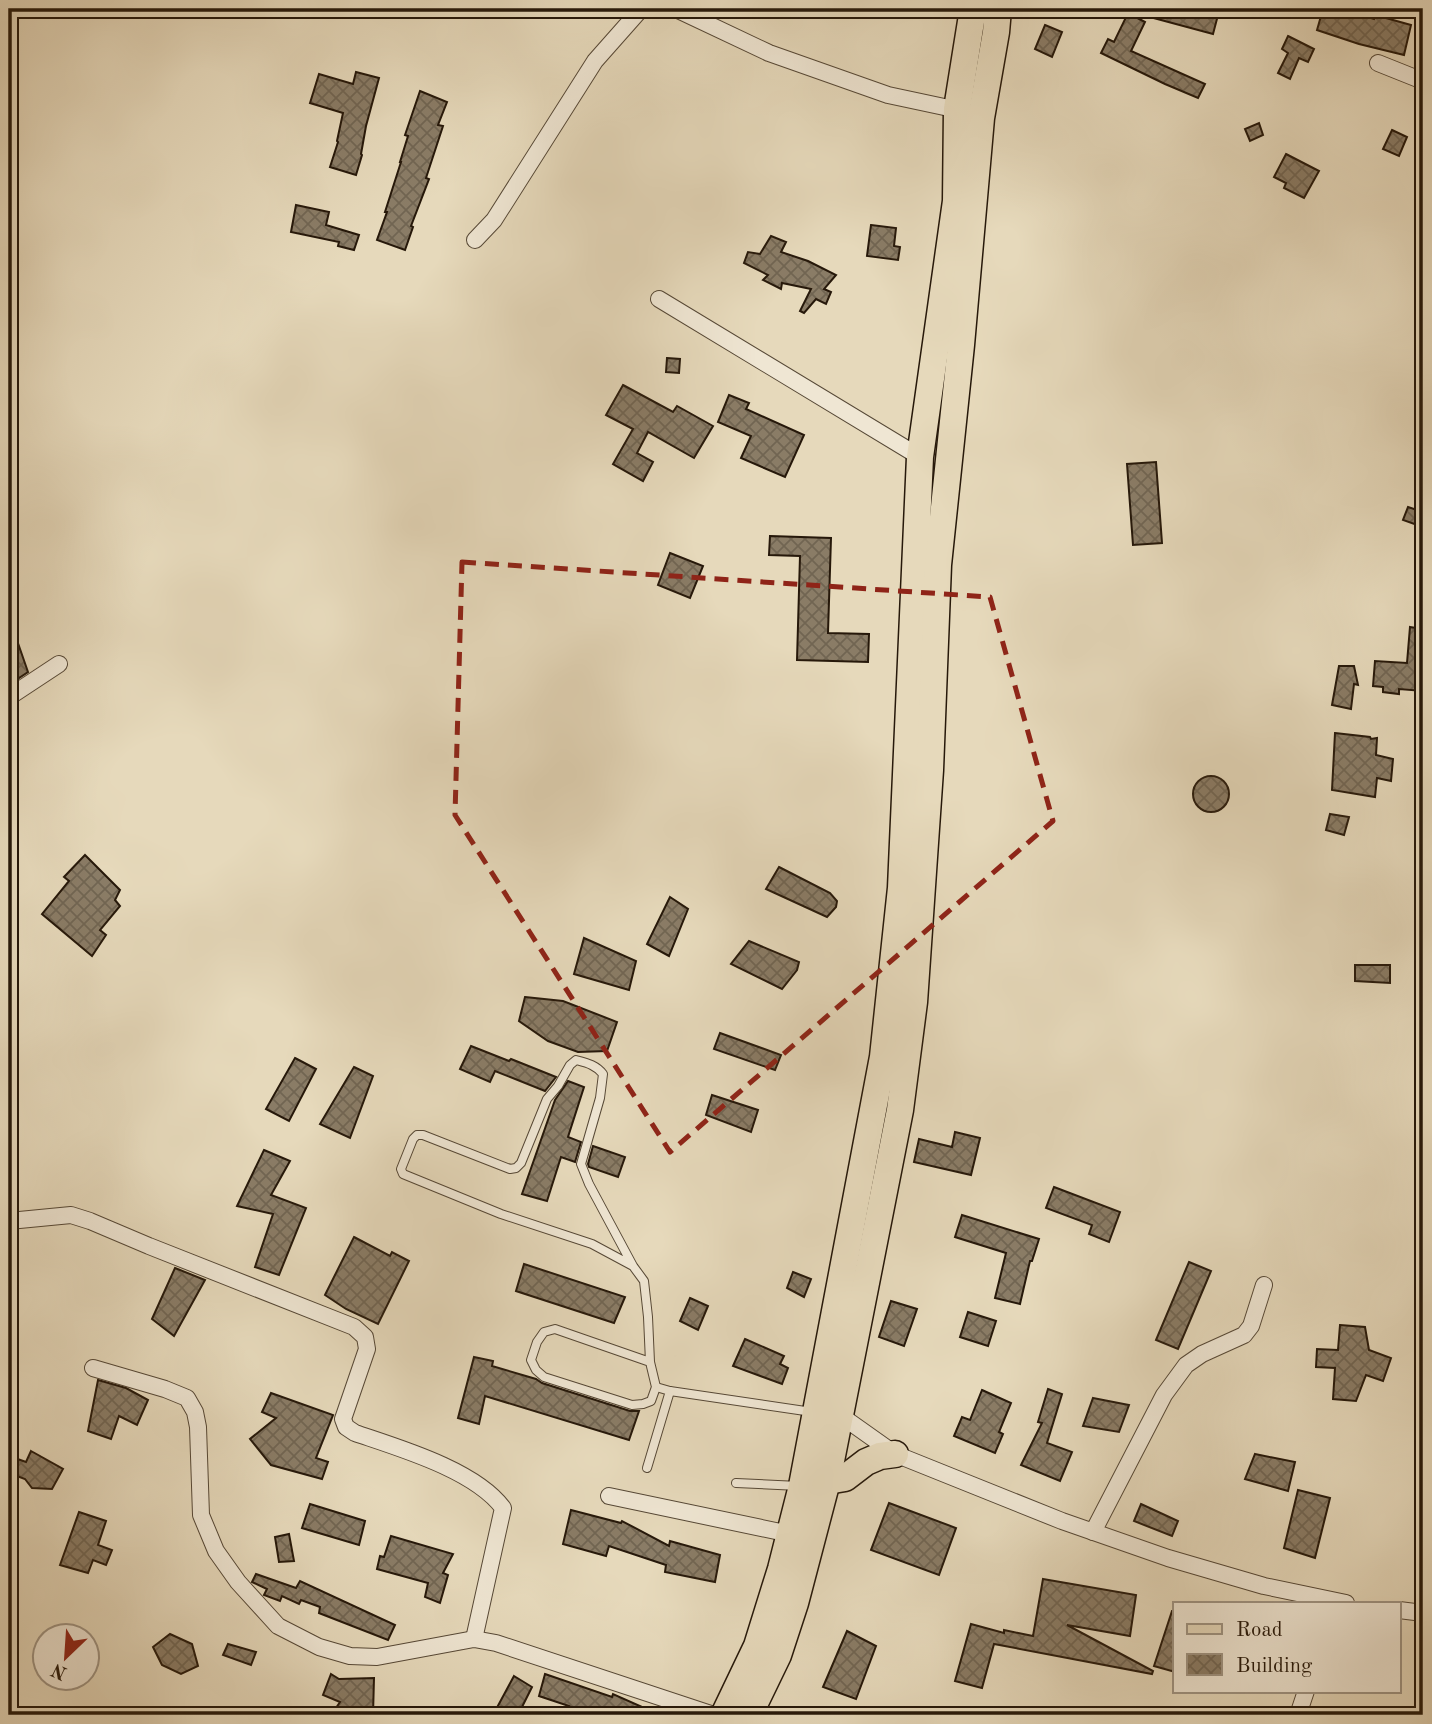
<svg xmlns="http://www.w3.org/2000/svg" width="1432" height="1724" font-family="'Old Standard TT',serif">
<defs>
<pattern id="building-cross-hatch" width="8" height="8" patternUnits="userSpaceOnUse" patternTransform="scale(1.75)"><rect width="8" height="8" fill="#8a7c66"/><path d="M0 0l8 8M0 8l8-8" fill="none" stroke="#716552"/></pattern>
</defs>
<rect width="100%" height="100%" fill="#e6d9bb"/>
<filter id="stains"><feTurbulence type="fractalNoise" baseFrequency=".00286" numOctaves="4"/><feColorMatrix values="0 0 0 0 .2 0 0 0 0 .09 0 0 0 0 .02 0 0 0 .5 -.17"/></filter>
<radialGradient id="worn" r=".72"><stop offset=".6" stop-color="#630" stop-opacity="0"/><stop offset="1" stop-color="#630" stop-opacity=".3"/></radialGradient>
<g fill="url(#building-cross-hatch)" stroke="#26180a" stroke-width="2">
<path d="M1136,9H1195L1218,15L1213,34L1135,13Z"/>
<path d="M1323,9H1343L1374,19L1375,15L1411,25L1404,55L1359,44L1317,30Z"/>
<path d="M1128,13L1145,22L1131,51L1205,84L1198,98L1165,84L1101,53L1108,39L1114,42Z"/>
<path d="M1045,25L1062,32L1052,57L1035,49Z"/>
<path d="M1288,36L1314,49L1308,62L1299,58L1290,79L1278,73L1288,53L1282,49Z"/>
<path d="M356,72L379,78L366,126L361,154L362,155L356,175L330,167L338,142L337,141L343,113L310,103L319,74L353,84Z"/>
<path d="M420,91L447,102L438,125L443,126L426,178L429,179L411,226L413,227L405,250L377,240L387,212H385L401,162H400L408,136L405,135Z"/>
<path d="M1259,123L1263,135L1250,141L1245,129Z"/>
<path d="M1392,130L1407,137L1399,156L1383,149Z"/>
<path d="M1286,154L1319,171L1304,198L1284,188L1286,183L1274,177Z"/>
<path d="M296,205L329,212L326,225L359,235L354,250L338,246L339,242L291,232Z"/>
<path d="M871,225L896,228L894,246L900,247L898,260L867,256Z"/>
<path d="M771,236L786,242L781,252L808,261L836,275L824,289L831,292L826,304L816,299L804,313L800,311L811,289L782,283L781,289L763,280L768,275L744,263L748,252L760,254Z"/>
<path d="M667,358L680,359L679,373L666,372Z"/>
<path d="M623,385L673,412L677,406L713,426L694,458L648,432L637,453L653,462L643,481L613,464L633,429L606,415Z"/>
<path d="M729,395L749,403L746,409L804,435L785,477L741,458L751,436L718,422Z"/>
<path d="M1156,462L1162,543L1133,545L1127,464Z"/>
<path d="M1408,507L1423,512V527L1403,520Z"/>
<path d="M770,536L831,538L828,633L869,634L868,662L797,660L800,556L769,555Z"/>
<path d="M670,553L703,566L690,598L658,585Z"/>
<path d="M9,623H11L28,672L13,682L9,669Z"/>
<path d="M1410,627L1423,629V691L1399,689V694L1383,692V687L1373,686L1375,661L1407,663Z"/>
<path d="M1339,666H1354L1358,685L1354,684L1351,709L1332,705Z"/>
<path d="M1335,733L1370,737L1371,739L1377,738L1376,755L1393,759L1391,781L1377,778L1375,797L1332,790Z"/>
<circle cx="1211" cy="794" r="18"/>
<path d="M1330,814L1349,817L1344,835L1326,830Z"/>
<path d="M85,855L120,890L115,900L120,906L100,930L106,935L92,956L42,914L69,881L64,877Z"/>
<path d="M779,867L830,893L837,901L836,907L827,917L766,889Z"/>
<path d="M670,897L688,909L669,956L647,944Z"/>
<path d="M584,938L636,961L629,990L574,974Z"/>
<path d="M749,941L799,962L797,970L782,989L731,964Z"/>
<path d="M1355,965H1390V983L1355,981Z"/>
<path d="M525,997L563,1001L617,1022L607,1051L578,1052L548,1041L519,1021Z"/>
<path d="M720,1033L781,1055L775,1070L714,1049Z"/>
<path d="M471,1046L509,1061L511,1059L556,1077L545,1091L495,1071L490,1082L460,1069Z"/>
<path d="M295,1058L316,1069L289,1121L266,1109Z"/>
<path d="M354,1067L373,1076L350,1138L320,1124Z"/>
<path d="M568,1081L584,1087L568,1137L581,1142L575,1162L561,1157L547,1201L522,1194L555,1100Z"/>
<path d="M712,1095L758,1110L751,1132L706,1115Z"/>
<path d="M955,1132L980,1138L971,1175L914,1162L919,1139L952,1147Z"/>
<path d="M593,1146L625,1157L618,1177L589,1167L588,1164Z"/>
<path d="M264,1150L290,1161L271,1195L306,1208L279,1275L255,1267L273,1214L237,1206Z"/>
<path d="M1054,1187L1120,1212L1109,1242L1089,1234L1092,1225L1046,1208Z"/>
<path d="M962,1215L1039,1239L1032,1261H1030L1020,1304L995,1298L1006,1253L955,1237Z"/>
<path d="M354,1237L390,1256L392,1252L409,1261L378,1324L346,1309L325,1295Z"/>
<path d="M1189,1262L1211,1271L1178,1349L1156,1340Z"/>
<path d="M524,1264L625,1297L614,1323L516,1291Z"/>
<path d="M175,1268L205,1280L174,1336L152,1319Z"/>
<path d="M793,1272L811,1279L804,1297L787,1288Z"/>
<path d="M690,1298L708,1306L698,1330L680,1321Z"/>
<path d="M891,1301L917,1309L904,1346L879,1337Z"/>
<path d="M968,1312L996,1321L988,1346L960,1337Z"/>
<path d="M1340,1325L1365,1327L1369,1350L1391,1358L1383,1381L1366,1375L1356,1401L1333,1399L1335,1368L1316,1367L1317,1349L1338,1350Z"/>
<path d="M745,1339L784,1356L780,1364L788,1368L782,1384L733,1366Z"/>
<path d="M474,1357L493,1361L492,1366L536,1379L542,1383L630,1411H639L629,1440L485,1396L479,1424L458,1418Z"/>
<path d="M98,1380L126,1388L148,1400L137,1425L119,1416L111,1439L88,1431Z"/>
<path d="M1048,1389L1062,1394L1047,1443L1072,1452L1060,1481L1021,1465L1042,1423L1038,1422Z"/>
<path d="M982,1390L1011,1403L999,1432L1003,1434L995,1453L954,1436L962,1417L970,1420Z"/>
<path d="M271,1393L333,1415L316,1458L328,1462L322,1479L271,1465L250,1439L276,1418L262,1412Z"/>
<path d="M1093,1398L1129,1405L1119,1432L1083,1426Z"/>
<path d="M31,1451L63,1469L52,1489L32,1488L25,1479L9,1473V1456L26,1462Z"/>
<path d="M1255,1454L1295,1462L1288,1491L1245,1479Z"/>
<path d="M1298,1490L1330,1498L1315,1558L1284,1548Z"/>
<path d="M889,1503L956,1528L939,1575L871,1550Z"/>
<path d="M310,1504L365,1521L359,1545L302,1528Z"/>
<path d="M1141,1504L1178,1521L1172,1536L1134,1521Z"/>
<path d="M571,1510L621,1523L622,1521L669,1546L670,1541L720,1555L715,1582L665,1572L666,1565L609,1546L606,1556L563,1544Z"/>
<path d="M79,1512L106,1521L98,1545L112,1550L106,1565L93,1560L88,1573L60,1565Z"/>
<path d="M289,1534L294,1561L279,1562L275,1537Z"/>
<path d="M391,1536L453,1554L443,1573L448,1575L440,1603L425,1597L428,1583L377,1569L380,1556L384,1557Z"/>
<path d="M256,1574L296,1588L300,1581L395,1625L388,1640L319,1613L320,1607L301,1600L299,1604L282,1596L280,1601L264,1595L267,1589L252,1582Z"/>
<path d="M1043,1579L1136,1595L1130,1636L1067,1625L1153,1671L1152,1674L994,1644L982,1688L955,1681L971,1624L1004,1633V1630L1033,1636Z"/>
<path d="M1172,1611H1175V1672L1154,1666Z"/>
<path d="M847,1631L876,1646L856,1699L823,1687Z"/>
<path d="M170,1634L192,1644L198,1666L181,1674L162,1665L153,1647Z"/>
<path d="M228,1644L256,1652L251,1665L223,1655Z"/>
<path d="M331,1674L339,1679L374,1678L373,1715H358L336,1708L340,1702L323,1695Z"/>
<path d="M545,1674L612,1697L613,1694L660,1715H563L569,1706L539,1696Z"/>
<path d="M514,1676L532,1687L518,1715H493Z"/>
</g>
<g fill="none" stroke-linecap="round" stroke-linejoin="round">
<defs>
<g id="lane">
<path d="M633,1266L592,1244L501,1214L403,1174L401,1169L413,1139L417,1135H423L510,1169L516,1168L521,1163L547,1099L558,1086L570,1065L576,1060C587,1063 596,1065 603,1074L600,1098L581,1164L589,1184L633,1266L644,1281L648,1317L650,1362L656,1387L651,1401L643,1404L632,1405L544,1377L536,1370L531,1360L537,1342L544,1332L555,1329L650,1362"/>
<path d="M656,1387L670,1391L812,1412"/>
<path d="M647,1468L670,1391"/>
<path d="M736,1483L799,1486"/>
</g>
<g id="street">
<path d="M676,9L769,53L888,95L963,111"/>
<path d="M1378,63L1423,81"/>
<path d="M475,240L494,220L595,61L641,9"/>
<path d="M659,299L920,457"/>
<path d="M9,697L59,664"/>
<path d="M9,1221L71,1215L90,1221L149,1246L354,1327L365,1337L367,1349L343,1419L346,1427L355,1433C399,1448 475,1470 503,1508L474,1639"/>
<path d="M93,1368L165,1389L187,1398L195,1412L198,1427L201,1515L216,1551L238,1582L278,1626L319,1647L350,1656L377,1657L474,1639L496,1643L714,1715"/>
<path d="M840,1415L895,1454L1062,1521L1168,1558L1264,1586L1346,1603"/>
<path d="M609,1496L790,1534"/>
<path d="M1093,1532L1164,1395L1186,1365L1202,1354L1244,1335L1251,1326L1264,1285"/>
<path d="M1399,1610L1423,1613"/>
<path d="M1298,1715L1306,1691"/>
</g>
<g id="primary">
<path d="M827,1481L845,1478L866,1462L880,1456L895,1454"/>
<path d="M724,1715L757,1646L781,1569L802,1486L883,1057L901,888L920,457L956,201L957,109L973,9"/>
<path d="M749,1715L778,1655L795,1603L827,1481L900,1110L914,1002L930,770L938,565L961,345L981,118L996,32L998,9"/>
</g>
</defs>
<use href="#lane" stroke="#564836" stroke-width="10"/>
<use href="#street" stroke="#564836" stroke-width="18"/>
<use href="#primary" stroke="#26180a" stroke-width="29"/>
<use href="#lane" stroke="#efe6d3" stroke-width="8"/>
<use href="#street" stroke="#efe6d3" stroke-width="16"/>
<use href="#primary" stroke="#e6d9bb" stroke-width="26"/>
</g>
<path fill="none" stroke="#8f2418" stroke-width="5" stroke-dasharray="14 9" stroke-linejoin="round" d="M462,562L990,597L1053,821L670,1152L455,815Z"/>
<rect width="1432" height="1724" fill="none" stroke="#e6d9bb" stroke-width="35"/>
<rect x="10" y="10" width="1411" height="1703" fill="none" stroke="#26180a" stroke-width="3.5"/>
<rect x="18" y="18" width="1397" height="1689" fill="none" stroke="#26180a" stroke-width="2"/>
<rect x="1173" y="1602" width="228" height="91" fill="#efe6d3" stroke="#9f9483" stroke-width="2"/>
<rect x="1187" y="1624" width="35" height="10" fill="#e6d9bb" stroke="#9f9483" stroke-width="2"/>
<text x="1236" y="1636" font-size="21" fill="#26180a">Road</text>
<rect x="1187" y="1654" width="35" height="21" fill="url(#building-cross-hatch)" stroke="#9f9483" stroke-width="2"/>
<text x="1236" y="1672" font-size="21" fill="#26180a">Building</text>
<g transform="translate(66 1657) rotate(205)"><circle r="33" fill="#efe6d3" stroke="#9f9483" stroke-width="2"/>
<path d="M0-5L12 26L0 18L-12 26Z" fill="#8f2418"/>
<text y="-10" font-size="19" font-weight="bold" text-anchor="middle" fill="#26180a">N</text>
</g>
<rect width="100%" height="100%" filter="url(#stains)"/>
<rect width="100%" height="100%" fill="url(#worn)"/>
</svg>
